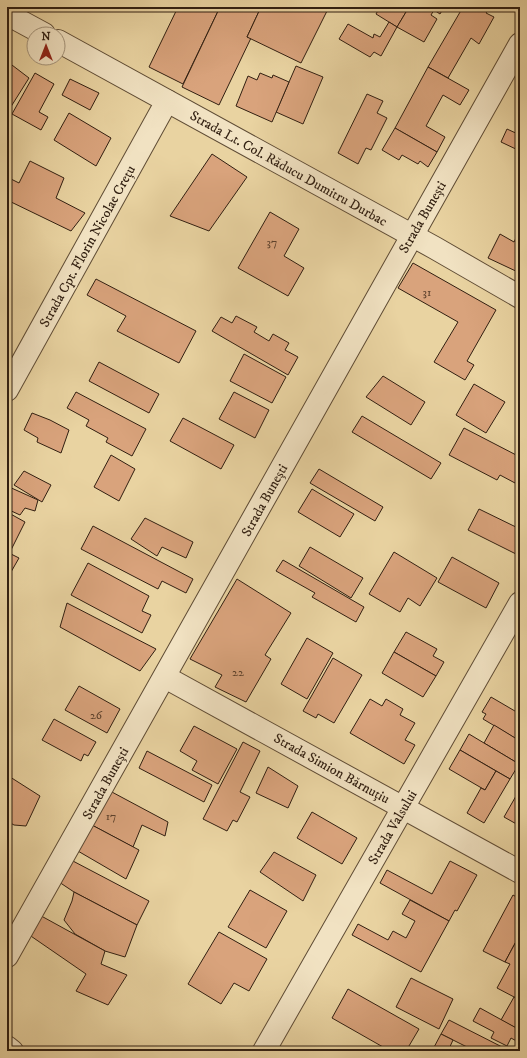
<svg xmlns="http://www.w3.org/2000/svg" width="527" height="1058" font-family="'IM FELL DW Pica',serif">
<rect width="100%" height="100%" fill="#e9d3a1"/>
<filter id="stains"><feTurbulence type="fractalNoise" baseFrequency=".005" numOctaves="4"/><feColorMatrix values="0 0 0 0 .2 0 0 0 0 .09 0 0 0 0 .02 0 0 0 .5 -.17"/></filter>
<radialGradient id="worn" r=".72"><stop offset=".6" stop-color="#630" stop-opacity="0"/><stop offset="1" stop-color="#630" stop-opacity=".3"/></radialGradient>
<g fill="#d9a37c" stroke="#311f11">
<path d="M178,7H220L183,84L149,67Z"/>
<path d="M220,7H261L247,37L251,38L219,105L182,87Z"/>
<path d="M261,7H324L328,9L301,63L247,37Z"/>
<path d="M380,7H409L397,27L376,14Z"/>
<path d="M409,7H444L440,14L434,10L431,15L437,19L424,42L397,27Z"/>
<path d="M463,7H490L486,13L494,17L479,44L471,38L448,78L428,67Z"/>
<path d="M389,22L397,27L381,56L374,52L370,57L339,39L348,24L373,38L374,34L380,37Z"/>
<path d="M8,62L29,78L7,113V64Z"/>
<path d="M296,66L323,77L303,124L276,112Z"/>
<path d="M428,67L469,90L460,105L443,95L426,126L445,137L437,152L395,128Z"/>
<path d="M35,73L54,84L39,112L48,117L41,130L12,114Z"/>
<path d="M260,73L272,78L273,75L289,82L272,122L236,106L248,76L257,80Z"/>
<path d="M70,79L99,93L90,110L62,95Z"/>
<path d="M367,94L383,101L377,113L387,118L371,150L366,148L358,164L338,153Z"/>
<path d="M69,113L111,138L96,166L54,140Z"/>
<path d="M395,128L437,152L428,167L420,161L418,164L402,155L399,160L382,150Z"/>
<path d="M507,129L520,135V151L501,142Z"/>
<path d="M212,154L247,177L209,231L170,216Z"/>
<path d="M30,161L64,178L56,198L85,213L71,231L7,200V177L19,183Z"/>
<path d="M270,212L299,229L284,256L304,268L288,296L238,268Z"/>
<path d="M520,230V273L488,258L500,234L514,242Z"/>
<path d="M413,263L496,310L467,361L474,365L465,380L434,362L458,322L398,288Z"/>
<path d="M96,279L196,331L179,363L117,331L126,316L87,295Z"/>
<path d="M236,316L257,327L254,332L269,341L273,334L289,343L285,350L298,357L288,375L212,331L221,317L232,323Z"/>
<path d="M244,354L286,377L272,403L230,381Z"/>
<path d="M99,362L159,394L149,413L89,381Z"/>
<path d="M383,376L425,402L411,425L366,397Z"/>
<path d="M474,384L505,402L486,433L456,415Z"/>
<path d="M76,392L146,429L132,456L106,442L108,438L86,426L89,420L67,408Z"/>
<path d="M234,392L269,410L255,438L219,419Z"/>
<path d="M32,413L50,420L69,430L61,453L37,442L38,438L24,430Z"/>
<path d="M362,416L441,463L431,479L352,432Z"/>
<path d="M183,418L234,445L221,469L170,441Z"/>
<path d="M464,428L520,457V479L518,478L515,483L500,475L497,480L449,455Z"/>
<path d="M111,455L135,469L119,501L94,487Z"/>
<path d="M319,469L383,507L375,521L310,483Z"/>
<path d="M24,471L51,485L42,502L14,485Z"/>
<path d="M7,486L38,500L35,511L25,508L20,515L7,509Z"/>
<path d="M312,489L354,514L340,537L298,512Z"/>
<path d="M479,509L520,529V547L516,554L468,530Z"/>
<path d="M7,512L25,522L11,550L7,548Z"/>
<path d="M145,518L193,542L186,558L162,547L157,556L131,539Z"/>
<path d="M93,526L193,579L186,593L162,581L158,589L81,549Z"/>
<path d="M310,547L363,578L351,598L299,566Z"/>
<path d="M7,552L19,558L7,579Z"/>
<path d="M394,552L437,578L420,606L408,598L400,612L369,594Z"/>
<path d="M452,557L499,583L486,608L438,582Z"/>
<path d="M283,560L364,607L356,622L312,597L315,593L276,571Z"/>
<path d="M88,563L149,596L142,611L151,615L142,633L71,595Z"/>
<path d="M237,579L291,613L265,655L271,659L246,702L215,687L222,675L190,659Z"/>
<path d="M67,603L156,649L140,671L60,627Z"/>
<path d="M406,632L437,649L433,656L444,662L436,676L394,652Z"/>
<path d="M307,638L333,653L307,699L281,684Z"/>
<path d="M394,652L436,676L423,697L382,673Z"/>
<path d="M333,658L362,675L334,723L318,714L316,718L303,711Z"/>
<path d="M79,686L120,709L107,733L65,710Z"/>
<path d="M491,697L520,714V741L483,719L486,714L482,712Z"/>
<path d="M370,699L382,706L386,699L403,709L400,715L415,723L405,740L415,745L404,764L350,733Z"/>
<path d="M54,719L96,742L88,756L84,754L81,761L42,740Z"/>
<path d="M494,725L520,741V761L519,764L484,743Z"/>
<path d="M194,726L237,749L218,784L192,770L197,761L180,751Z"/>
<path d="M469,734L519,764L510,779L460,750Z"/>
<path d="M243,742L260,751L240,792L250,797L237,822L233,820L227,831L203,819Z"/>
<path d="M460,750L496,771L485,790L449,769Z"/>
<path d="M147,751L212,785L204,802L139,768Z"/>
<path d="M268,767L298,786L288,808L256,793Z"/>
<path d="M496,771L510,779L484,823L467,813L481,788L485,790Z"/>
<path d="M7,775L40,796L26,826L14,825L7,821Z"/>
<path d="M520,789V826L504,817Z"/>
<path d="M110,791L168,822L165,836L142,825L133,847L90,824Z"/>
<path d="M312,812L357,838L342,864L297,838Z"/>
<path d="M90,824L139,850L126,879L71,847Z"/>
<path d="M274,852L316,875L303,901L260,872Z"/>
<path d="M71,860L149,901L137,925L74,892L59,882Z"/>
<path d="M450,861L477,875L457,911L455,910L449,921L380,883L387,870L432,894Z"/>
<path d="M250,890L287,911L266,948L228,927Z"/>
<path d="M74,892L137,925L125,957L105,951L75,934L64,920L72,901Z"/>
<path d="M513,895L520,899V934L505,962L483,951Z"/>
<path d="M410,900L449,921L421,972L352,935L358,924L388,940L393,931L406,938L415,921L402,914Z"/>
<path d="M34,912L105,951L101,964L127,975L108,1005L76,991L86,974L25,932Z"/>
<path d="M219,932L267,959L249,991L234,983L221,1004L188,984Z"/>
<path d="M519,936L520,937V990L516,998L497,988L510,964L505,962Z"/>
<path d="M411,978L453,999L439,1029L396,1007Z"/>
<path d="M348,989L419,1029L406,1051H390L332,1018Z"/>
<path d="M520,990V1022L516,1028L501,1020L514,997L516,998Z"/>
<path d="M480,1008L520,1030V1043L511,1038L507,1046L491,1038L494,1032L473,1021Z"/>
<path d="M449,1020L510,1051H475L441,1034Z"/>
<path d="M441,1034L453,1040L448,1051H432Z"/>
</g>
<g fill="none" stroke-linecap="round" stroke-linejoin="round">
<defs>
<g id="street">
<path d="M7,14L44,34"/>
<path d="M58,41L435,248L520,297"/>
<path d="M7,390L167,101"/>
<path d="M165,677L520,872"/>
<path d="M7,956L520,44"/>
<path d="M7,1047L12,1051"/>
<path d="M264,1051L520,603"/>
</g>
</defs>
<use href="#street" stroke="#5f4c35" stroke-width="24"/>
<use href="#street" stroke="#f1e2c2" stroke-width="22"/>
</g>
<g text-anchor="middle" stroke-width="3.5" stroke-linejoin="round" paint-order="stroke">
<g font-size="12" fill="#5b402c">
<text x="272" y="246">37</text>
<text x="427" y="296">31</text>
<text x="238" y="676">22</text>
<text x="96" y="719">26</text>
<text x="111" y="820">17</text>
</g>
<g font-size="14" fill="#311f11" stroke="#f1e2c2">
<text transform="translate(289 168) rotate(29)" y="5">Strada Lt. Col. Răducu Dumitru Durbac</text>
<text transform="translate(422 217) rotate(-60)" y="5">Strada Bunești</text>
<text transform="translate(87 246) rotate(-61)" y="5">Strada Cpt. Florin Nicolae Crețu</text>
<text transform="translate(264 500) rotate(-61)" y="5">Strada Bunești</text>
<text transform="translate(332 768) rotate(29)" y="5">Strada Simion Bărnuțiu</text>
<text transform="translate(105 783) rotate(-61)" y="5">Strada Bunești</text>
<text transform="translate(392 827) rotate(-60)" y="5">Strada Valsului</text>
</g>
</g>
<rect width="527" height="1058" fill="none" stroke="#e9d3a1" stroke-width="24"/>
<rect x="8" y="8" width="511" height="1042" fill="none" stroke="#311f11" stroke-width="2"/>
<rect x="12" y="12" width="503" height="1034" fill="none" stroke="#311f11"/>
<g transform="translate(46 46)"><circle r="19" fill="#f1e2c2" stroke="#a4947b"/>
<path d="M0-3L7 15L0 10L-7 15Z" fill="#8f2418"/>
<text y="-6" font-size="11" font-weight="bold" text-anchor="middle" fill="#311f11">N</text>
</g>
<rect width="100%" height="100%" filter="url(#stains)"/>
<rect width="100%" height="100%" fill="url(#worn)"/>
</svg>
